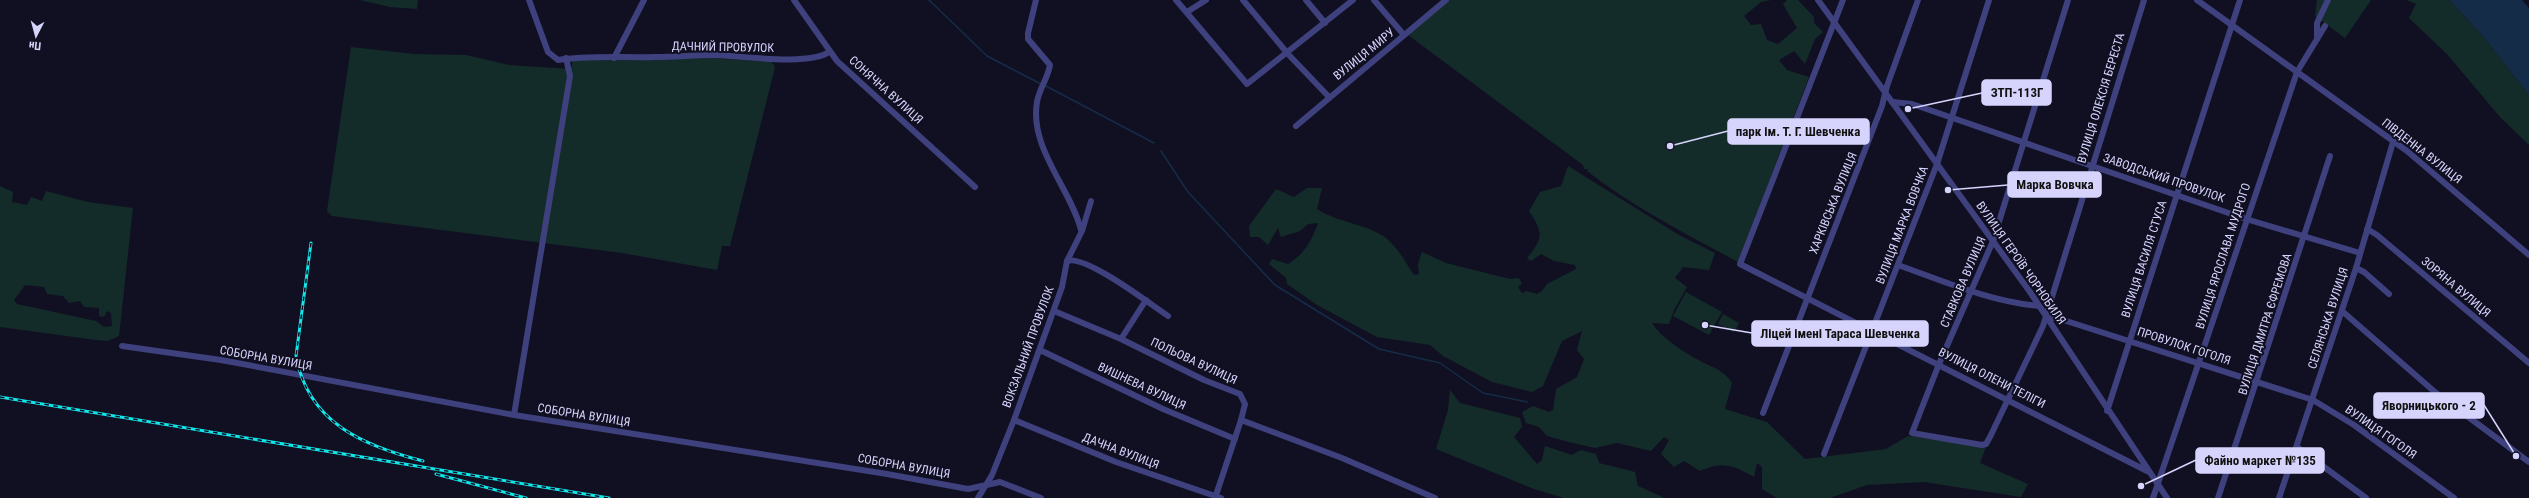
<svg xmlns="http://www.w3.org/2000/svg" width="2529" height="498" font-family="'Roboto Condensed',sans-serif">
<rect width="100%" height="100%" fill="#111022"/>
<g fill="#132c29" fill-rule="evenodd">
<path d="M360,0H418L417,9L390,7Z"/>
<path d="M1450,0H1771L1761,2L1744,16L1751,25L1761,24L1767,40L1778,44L1797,28L1783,4L1787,0H1798L1814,17V23L1823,32L1815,39L1805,64L1794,51L1779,60L1787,70L1809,77L1738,262C1686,234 1633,207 1587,171L1589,169H1584L1583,165L1408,35Z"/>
<path d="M2317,0H2371L2345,38L2315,16Z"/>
<path d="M2407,0H2449L2482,35L2529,95V145L2500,117L2447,54L2409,18L2416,4Z"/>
<path d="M351,47L414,54L466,55L509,65L571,69L573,60L699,58L771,61L775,67L730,246H722L717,270L622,253L332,216L327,211Z"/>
<path d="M1568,166L1679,235L1715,253L1709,270L1683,267L1675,278L1687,287L1674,310L1669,324L1652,323C1662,338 1678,348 1693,357C1707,366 1723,368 1732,383L1725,409L1767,422L1805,459L1886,449L1908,436L1986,447L1980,463L2028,484L2021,497L1924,482L1867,485L1830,498H1777L1762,489V467L1757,463L1754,477C1732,465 1723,461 1700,471L1684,461L1674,467L1661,454L1669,440L1664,437L1651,451L1617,443L1595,448L1569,442L1547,436L1539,427L1526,423L1522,412L1533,406L1549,412L1553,410L1556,389L1577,377L1584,359L1577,350L1582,331L1562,341L1543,386L1532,392L1492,382L1443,356L1430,345L1377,337L1317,305L1287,284L1286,278L1269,264L1272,259L1288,264C1304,254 1312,241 1318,223L1308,224L1300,231L1281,237L1278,228L1268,245L1259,237H1250L1249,226L1276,189L1294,197L1307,188H1322L1317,209C1338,223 1365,223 1386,238C1398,248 1406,263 1414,275L1419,274L1418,264L1422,252L1446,263L1510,279L1519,278L1522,284L1518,287L1522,293L1527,291L1537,294L1542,291L1547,284L1576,269L1575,265L1554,261L1541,254L1531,261L1527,258C1544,238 1543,232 1529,211L1540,192L1561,186Z"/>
<path d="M0,186L13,192L12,202L27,205L31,197L42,201L46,191L88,202L133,208L119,336L108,341L96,340L0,327ZM25,285L44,287L47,294L63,296L69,303L80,301L84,307L99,308V316L104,317L107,311L111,313L112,326L104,327L96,321L17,304L14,300Z"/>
<path d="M1686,292L1722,312L1709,335L1673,316Z"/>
<path d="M1723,314L1739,323L1734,332L1718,324Z"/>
<path d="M1450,390L1460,403L1520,418L1522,427L1514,437L1537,464L1542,460L1545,446L1572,455L1581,450L1596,454L1599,463L1635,472L1638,486L1665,498H1564L1534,489L1436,449L1448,410Z"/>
</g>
<path fill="#142c48" d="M2449,0H2522L2529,8V95L2482,35Z"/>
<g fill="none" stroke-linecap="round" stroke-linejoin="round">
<g stroke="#142c48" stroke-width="1.5">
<path d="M929,0L987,56L1041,84"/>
<path d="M1044,85L1154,143"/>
<path d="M1161,151L1188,192L1275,285L1379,349L1440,363L1483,393L1527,402"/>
</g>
<g stroke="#3e417e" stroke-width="6">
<path d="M529,0L548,52L558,60C590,55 622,58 655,57C675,57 695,55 715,55C742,56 809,66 829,52"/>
<path d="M794,0L837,61L975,187"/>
<path d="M1036,0L1028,33V39L1050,65C1048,78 1039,89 1037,102C1029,148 1071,189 1081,230"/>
<path d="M1176,0L1247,84L1353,0"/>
<path d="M1243,0L1288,54L1329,97"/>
<path d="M1306,0L1325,23"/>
<path d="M1374,0L1404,35"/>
<path d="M1818,0L2030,292L2167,498"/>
<path d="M1843,0L1740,264L2147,471"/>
<path d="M2068,0L1993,241L1939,364L1912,433L1982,445L1986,444L1990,437L2043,326L2144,0"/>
<path d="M2197,0L2407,151L2529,255"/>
<path d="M1187,12L1206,0"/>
<path d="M2317,39V23L2328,0"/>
<path d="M614,58L644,0"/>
<path d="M1892,102L1912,104L2246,219L2360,253"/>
<path d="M1296,126L1446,0"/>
<path d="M2367,229L2377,235L2529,363"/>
<path d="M1067,261C1085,254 1150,304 1168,316"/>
<path d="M1898,265C1943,281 1991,302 2039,306"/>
<path d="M2356,268L2364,272L2389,294"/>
<path d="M1054,311L1121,339L1204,380L1240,394L1245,404L1241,420L1342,458L1435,498"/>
<path d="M2342,311L2436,393L2529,462"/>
<path d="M2046,318H2057L2313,400L2354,425L2454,498"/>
<path d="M1121,339L1146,300"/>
<path d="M122,346L221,360L514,415L887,474L968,489L1000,482L1041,498"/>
<path d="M1040,350L1163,409L1235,439"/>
<path d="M2107,411L2240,0"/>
<path d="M1763,413L1882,106L1887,86L1918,0"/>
<path d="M514,415L570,76L566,58"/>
<path d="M1014,420L1116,462L1221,498"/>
<path d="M2297,447L2366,498"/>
<path d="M1824,454L1937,164L1989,0"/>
<path d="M978,498L992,475L1014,420L1062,287L1067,261L1082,231L1091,201"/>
<path d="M1215,498L1241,420"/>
<path d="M2153,498L2297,72L2325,26"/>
<path d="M2218,498L2330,156"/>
<path d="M2279,498L2356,268L2393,142"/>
</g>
<defs>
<g id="rail">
<path d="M311,243L296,356C308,423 364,446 423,461"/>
<path d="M0,397L609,498"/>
<path d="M436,474L526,498"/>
</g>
</defs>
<use href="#rail" stroke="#12e6ea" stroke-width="3"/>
<use href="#rail" stroke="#111022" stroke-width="1.5" stroke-dasharray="4.5" stroke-linecap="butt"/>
</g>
<g text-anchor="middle" stroke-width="4" stroke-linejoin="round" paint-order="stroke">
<g font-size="12" fill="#d6d4fc" stroke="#111022">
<text transform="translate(723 47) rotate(1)" y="4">ДАЧНИЙ ПРОВУЛОК</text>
<text transform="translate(1364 54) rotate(-39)" y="4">ВУЛИЦЯ МИРУ</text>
<text transform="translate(886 90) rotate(42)" y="4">СОНЯЧНА ВУЛИЦЯ</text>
<text transform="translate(2101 98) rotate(-73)" y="4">ВУЛИЦЯ ОЛЕКСІЯ БЕРЕСТА</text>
<text transform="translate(2422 151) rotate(38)" y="4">ПІВДЕННА ВУЛИЦЯ</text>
<text transform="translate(2164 178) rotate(19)" y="4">ЗАВОДСЬКИЙ ПРОВУЛОК</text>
<text transform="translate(1833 203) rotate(-68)" y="4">ХАРКІВСЬКА ВУЛИЦЯ</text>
<text transform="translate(1902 225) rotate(-69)" y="4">ВУЛИЦЯ МАРКА ВОВЧКА</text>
<text transform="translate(2223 256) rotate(-72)" y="4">ВУЛИЦЯ ЯРОСЛАВА МУДРОГО</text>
<text transform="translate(2144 259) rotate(-72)" y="4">ВУЛИЦЯ ВАСИЛЯ СТУСА</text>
<text transform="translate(2021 263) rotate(55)" y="4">ВУЛИЦЯ ГЕРОЇВ ЧОРНОБИЛЯ</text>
<text transform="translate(1963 282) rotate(-67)" y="4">СТАВКОВА ВУЛИЦЯ</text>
<text transform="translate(2456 287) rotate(40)" y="4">ЗОРЯНА ВУЛИЦЯ</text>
<text transform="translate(2328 318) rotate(-72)" y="4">СЕЛЯНСЬКА ВУЛИЦЯ</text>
<text transform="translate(2265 324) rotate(-72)" y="4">ВУЛИЦЯ ДМИТРА ЄФРЕМОВА</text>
<text transform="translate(2184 346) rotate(18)" y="4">ПРОВУЛОК ГОГОЛЯ</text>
<text transform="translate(1028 347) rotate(-70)" y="4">ВОКЗАЛЬНИЙ ПРОВУЛОК</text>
<text transform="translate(266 358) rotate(10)" y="4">СОБОРНА ВУЛИЦЯ</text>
<text transform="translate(1194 361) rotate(25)" y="4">ПОЛЬОВА ВУЛИЦЯ</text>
<text transform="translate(1992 378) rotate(27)" y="4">ВУЛИЦЯ ОЛЕНИ ТЕЛІГИ</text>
<text transform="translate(1142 386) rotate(25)" y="4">ВИШНЕВА ВУЛИЦЯ</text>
<text transform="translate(584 415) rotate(9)" y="4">СОБОРНА ВУЛИЦЯ</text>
<text transform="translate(2381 432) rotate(35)" y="4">ВУЛИЦЯ ГОГОЛЯ</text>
<text transform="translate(1121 451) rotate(21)" y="4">ДАЧНА ВУЛИЦЯ</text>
<text transform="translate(904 466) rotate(10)" y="4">СОБОРНА ВУЛИЦЯ</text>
</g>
</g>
<path fill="none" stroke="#d6d4fc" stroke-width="1.5" d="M1908 109L1982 93M1670 146L1728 131M1948 190L2008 185M1705 325L1752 333M2516 456L2484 405M2141 486L2196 460"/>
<g fill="#d6d4fc" stroke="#111022" stroke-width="1.5">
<circle cx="1908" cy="109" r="4"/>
<circle cx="1670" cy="146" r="4"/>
<circle cx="1948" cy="190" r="4"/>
<circle cx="1705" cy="325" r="4"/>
<circle cx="2516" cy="456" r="4"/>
<circle cx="2141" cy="486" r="4"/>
</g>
<g fill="#d6d4fc" stroke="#d6d4fc" stroke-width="1.5">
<rect x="1982" y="80" width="69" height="25" rx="4"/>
<rect x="1728" y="119" width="141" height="25" rx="4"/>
<rect x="2008" y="172" width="93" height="25" rx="4"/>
<rect x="1752" y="321" width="176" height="25" rx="4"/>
<rect x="2374" y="393" width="110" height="25" rx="4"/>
<rect x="2196" y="448" width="128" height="25" rx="4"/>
</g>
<g font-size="13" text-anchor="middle" font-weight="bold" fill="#111">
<text x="2017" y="97">ЗТП-113Г</text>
<text x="1798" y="136">парк ім. Т. Г. Шевченка</text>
<text x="2055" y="189">Марка Вовчка</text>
<text x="1840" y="338">Ліцей імені Тараса Шевченка</text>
<text x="2429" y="410">Яворницького - 2</text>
<text x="2260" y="465">Файно маркет №135</text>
</g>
<g transform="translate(36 36) rotate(186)" stroke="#111022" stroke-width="3" paint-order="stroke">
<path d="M0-3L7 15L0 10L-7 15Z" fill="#d6d4fc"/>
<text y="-6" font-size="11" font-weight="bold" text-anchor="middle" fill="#d6d4fc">Пн</text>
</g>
</svg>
